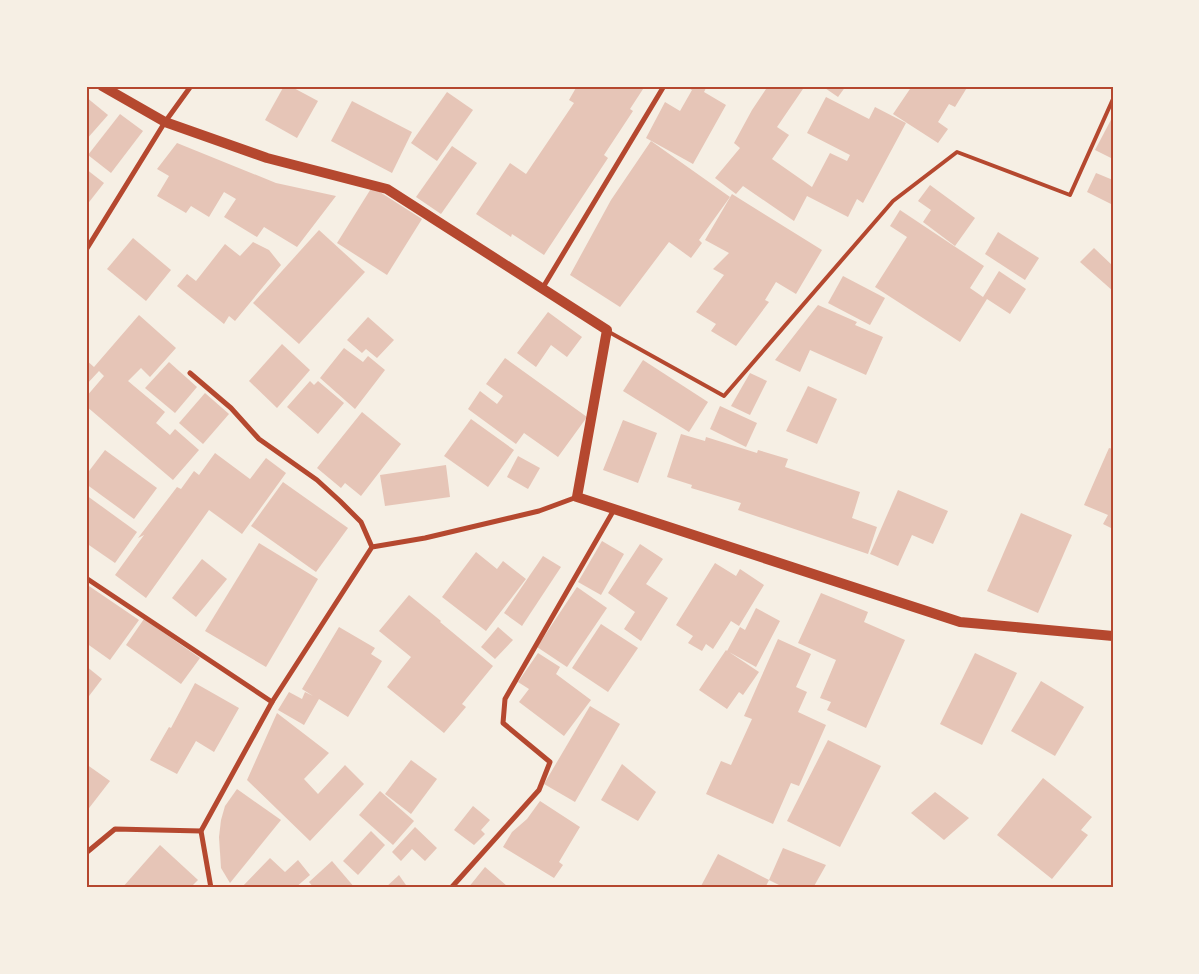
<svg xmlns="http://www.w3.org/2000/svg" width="1199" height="974" font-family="Helvetica,sans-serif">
<rect width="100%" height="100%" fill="#f6efe4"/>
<g fill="#e6c5b7">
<path d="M284,86H290L318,101L297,138L265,120Z"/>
<path d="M577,86H645L630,109L633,111L604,155L608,158L544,255L512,234L511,237L476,214L510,163L526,174L574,103L569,100Z"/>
<path d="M685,86H707L704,92L726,105L693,164L646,138L665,102L680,111L692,90Z"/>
<path d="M768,86H805L777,127L789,135L772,159L812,187L830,153L847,161L850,155L807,133L826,97L869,119L875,107L906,123L863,203L857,199L848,217L807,196L794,221L743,186L736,194L715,178L740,148L734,143L752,110Z"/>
<path d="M822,86H846L838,97Z"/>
<path d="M912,86H968L955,107L949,104L938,122L948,129L938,143L893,114Z"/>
<path d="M447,92L473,110L437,161L411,143Z"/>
<path d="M86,97L108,115L86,140Z"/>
<path d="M352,101L412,132L392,173L331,141Z"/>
<path d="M120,114L143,131L111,173L88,155Z"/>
<path d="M1113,116V159L1095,150Z"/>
<path d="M651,141L730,197L699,240L702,243L691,258L669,242L620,307L570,275L611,200Z"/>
<path d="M177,143L276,183L336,196L297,247L264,227L257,237L224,217L236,199L224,192L209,217L191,206L186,213L157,196L169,176L157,169Z"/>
<path d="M452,146L477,163L441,214L416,197Z"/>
<path d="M86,169L104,183L86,206Z"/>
<path d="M1096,173L1113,180V205L1087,192Z"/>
<path d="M930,185L975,218L955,246L923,222L931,210L918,201Z"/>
<path d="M372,187L422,219L387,275L337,243Z"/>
<path d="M732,194L822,250L796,294L776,282L765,300L769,302L736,346L711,331L716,324L696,312L724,275L713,269L729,253L705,240Z"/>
<path d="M900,210L984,266L970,288L983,297L999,271L1026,289L1010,314L987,299L960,342L875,287L907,237L890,226Z"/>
<path d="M319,230L365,272L299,344L253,303Z"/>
<path d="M998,232L1039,258L1025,280L985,254Z"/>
<path d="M133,238L171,270L146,301L107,269Z"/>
<path d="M253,242L269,250L281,265L235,321L229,316L224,324L177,286L187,274L196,281L225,244L240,256Z"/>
<path d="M1094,248L1113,266V291L1080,262Z"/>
<path d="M843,276L885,298L870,325L828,303Z"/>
<path d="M818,305L857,322L855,325L883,337L866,375L810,350L800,372L775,360Z"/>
<path d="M548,312L582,337L567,357L551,345L536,367L517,353Z"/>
<path d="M139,315L176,348L150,377L141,368L128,381L165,412L156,423L170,435L175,429L199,450L173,480L86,406V397L104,376L99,371L86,385V360L94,367Z"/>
<path d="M368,317L394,340L377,358L366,349L362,353L347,340Z"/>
<path d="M282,344L310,370L277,408L249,381Z"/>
<path d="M344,348L363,362L368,356L385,370L355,409L320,378Z"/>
<path d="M505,358L587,417L558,457L524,433L516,444L468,409L480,391L497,404L503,396L486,384Z"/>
<path d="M643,360L708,402L689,432L623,391Z"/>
<path d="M169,362L197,387L175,413L145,388Z"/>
<path d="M750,373L767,381L750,415L731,406Z"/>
<path d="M310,381L314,385L318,381L344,403L318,434L287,407Z"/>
<path d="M808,386L837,399L817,444L786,431Z"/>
<path d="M205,393L229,414L203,444L179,423Z"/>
<path d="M720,406L757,423L746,447L710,429Z"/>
<path d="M362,412L401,444L361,496L345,483L341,488L317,468Z"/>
<path d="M471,419L514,450L488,487L444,456Z"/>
<path d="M623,420L657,433L638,483L603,470Z"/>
<path d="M681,434L705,441L706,437L757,453L758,450L788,459L785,467L860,492L852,518L877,527L868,554L738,510L741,503L691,488L692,485L667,477Z"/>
<path d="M1109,448L1113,449V529L1103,524L1108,515L1084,505Z"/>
<path d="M105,450L157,488L134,519L86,484V475Z"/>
<path d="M215,453L250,479L266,458L286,473L242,534L209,510L146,598L115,575L144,535L138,538L177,487L181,489L194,471L199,475Z"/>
<path d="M518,456L540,468L528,489L507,477Z"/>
<path d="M446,465L450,497L385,506L380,475Z"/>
<path d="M283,482L348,528L316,572L251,526Z"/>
<path d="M898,490L948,511L933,544L912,535L898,566L870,554Z"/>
<path d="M86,495L137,532L115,563L86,543Z"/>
<path d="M1021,513L1072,535L1038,613L987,591Z"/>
<path d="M602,541L624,554L601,595L578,582Z"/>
<path d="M259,543L318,579L266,667L205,631Z"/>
<path d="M640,544L663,559L646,584L668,598L641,641L624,629L635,612L608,593Z"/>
<path d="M476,552L497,569L503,561L526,579L486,631L442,597Z"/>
<path d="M543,556L561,567L522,626L504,613Z"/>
<path d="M202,559L227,579L196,617L172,598Z"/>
<path d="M715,563L736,576L740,569L764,585L739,626L731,621L713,649L706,644L702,651L688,643L693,636L676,625Z"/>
<path d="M86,584L139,620L110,660L86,643Z"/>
<path d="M577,587L607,608L567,667L537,647Z"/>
<path d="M821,593L868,612L864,622L905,640L866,728L827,710L831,702L820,698L836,660L798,643Z"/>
<path d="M409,595L441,621L440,622L493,666L462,704L466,707L444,733L387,687L411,657L379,631Z"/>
<path d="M756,608L780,621L756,667L729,652L759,672L743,695L739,692L727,709L699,690L726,650L727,651L740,627L745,630Z"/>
<path d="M144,619L200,658L181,684L126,645Z"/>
<path d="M601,624L638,648L608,692L572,668Z"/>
<path d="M339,627L375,648L371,654L382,661L348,717L319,699L304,725L278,710L289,692L302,699L305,692L313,696L302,689Z"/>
<path d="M498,627L513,640L495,659L481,647Z"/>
<path d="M778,639L811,654L796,687L807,692L798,712L826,725L799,786L791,783L773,824L706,794L721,761L731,765L752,719L744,716Z"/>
<path d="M538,653L560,667L556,674L591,700L564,736L519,702L529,689L518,682Z"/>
<path d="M975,653L1017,673L982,745L940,724Z"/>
<path d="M86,666L102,679L86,700Z"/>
<path d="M1041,681L1084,707L1055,756L1011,731Z"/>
<path d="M195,683L239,708L214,752L196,741L177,774L150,760L169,727L171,728Z"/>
<path d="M590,706L620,724L575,802L544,784Z"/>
<path d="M277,713L329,753L304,779L318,794L345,765L364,784L310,841L247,780Z"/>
<path d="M828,740L881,766L840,847L787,821Z"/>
<path d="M411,760L437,779L411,814L385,794Z"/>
<path d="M86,764L110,781L86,812Z"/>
<path d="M622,764L656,792L638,821L601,800Z"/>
<path d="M1043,778L1092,817L1081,830L1088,835L1052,879L997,835Z"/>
<path d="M237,789L281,820L230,883L221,868L219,837L221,820L225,806Z"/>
<path d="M380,791L414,821L393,845L359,815Z"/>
<path d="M935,792L969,818L944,840L911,813Z"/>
<path d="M540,801L580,827L559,862L563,865L554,878L503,847L512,832L527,819Z"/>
<path d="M473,806L490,820L481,830L485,834L474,845L454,830Z"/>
<path d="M415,827L437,848L425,861L412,849L401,861L392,852Z"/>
<path d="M371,831L385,845L358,875L343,861Z"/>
<path d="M160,845L198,880L190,888H122Z"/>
<path d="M783,848L826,865L813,888H785L769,880Z"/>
<path d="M718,854L769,880L765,888H700Z"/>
<path d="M270,858L285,872L298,860L310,875L295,888H241Z"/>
<path d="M332,861L355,888H314L309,882Z"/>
<path d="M485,867L507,886L506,888H468Z"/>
<path d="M399,875L408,888H385Z"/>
</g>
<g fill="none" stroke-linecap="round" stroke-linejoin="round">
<path stroke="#b5482f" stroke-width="4" d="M609,332L724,396L893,201L957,152L1070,195L1113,99"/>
<g stroke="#b5482f" stroke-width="5">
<path d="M86,250L165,122L191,86"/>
<path d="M542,289L664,86"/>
<path d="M190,373L231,408L259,439L317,480L340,501L361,522L372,547"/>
<path d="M86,578L272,702"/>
<path d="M86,853L115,829L201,831"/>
<path d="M211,888L201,831L272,702L372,547L425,538L539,511L577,497"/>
<path d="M451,888L539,790L550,762L503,723L505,699L615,508"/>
</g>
<path stroke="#b5482f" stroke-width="10" d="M102,86L165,122L267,158L387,189L607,330L577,497L960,622L1113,636"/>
</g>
<rect width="1199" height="974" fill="none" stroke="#f6efe4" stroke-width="175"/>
<rect x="88" y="88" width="1024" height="798" fill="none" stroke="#b5482f" stroke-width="2"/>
</svg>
